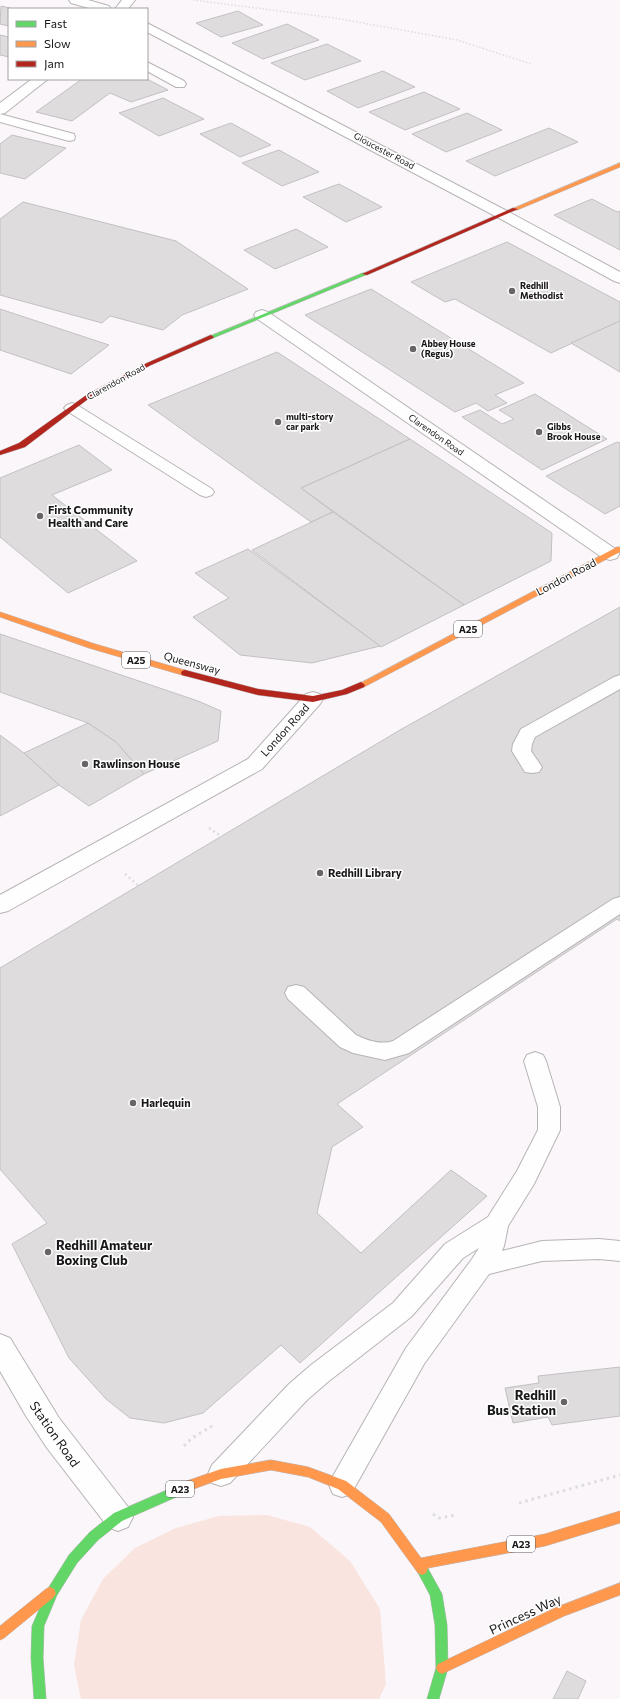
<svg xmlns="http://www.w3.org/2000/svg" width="620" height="1699" font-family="Commissioner,sans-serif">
<rect width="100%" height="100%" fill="#fbf6f9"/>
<path fill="#f9e4df" d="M267,1515L310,1527L350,1561L380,1609L386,1684L379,1699H81L74,1665L81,1620L103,1579L135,1548L176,1528L219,1516Z"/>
<g fill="#dfdcde" stroke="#c3c0c3">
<path d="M1,6L14,9H9V26L0,24Z"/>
<path d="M238,11L263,25L221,37L196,23Z"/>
<path d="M287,24L319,40L263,59L232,43Z"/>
<path d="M0,35L9,37V57L0,55Z"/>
<path d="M327,44L361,61L305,80L271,63Z"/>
<path d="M383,71L415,87L358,108L327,91Z"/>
<path d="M82,79H147L168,90L131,102L110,93L72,121L36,112Z"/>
<path d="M424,92L460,109L405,130L369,112Z"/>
<path d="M163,98L204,119L159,136L119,113Z"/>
<path d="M467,113L502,130L446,152L412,134Z"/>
<path d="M231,123L271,145L240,157L200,134Z"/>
<path d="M549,128L578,142L495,176L466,161Z"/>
<path d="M12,135L66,148L25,179L0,173V144Z"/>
<path d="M279,150L319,172L282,186L242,163Z"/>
<path d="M339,184L382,207L346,222L303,197Z"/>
<path d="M592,199L617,212L620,211V250L554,215Z"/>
<path d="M23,202L176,241L248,289L182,315L163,330L110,316L102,323L0,295V219Z"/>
<path d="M296,229L328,247L275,269L244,250Z"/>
<path d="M507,242L620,302V321L551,353L455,299L445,302L411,282Z"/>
<path d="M371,289L524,383L495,395L507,403L488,411L476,403L455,412L305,315Z"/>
<path d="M0,309L109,345L71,374L0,350Z"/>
<path d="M620,321V372L571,343Z"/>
<path d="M277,352L410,439L301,488L333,512L311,522L148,405Z"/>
<path d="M535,394L607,439L542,470L462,417L480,410L502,424L514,419L499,410Z"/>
<path d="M410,439L552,533L551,561L464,605L301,488Z"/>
<path d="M617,442L620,443V506L605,514L546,476Z"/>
<path d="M79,445L112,470L52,495L137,561L68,593L0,537V478Z"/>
<path d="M333,512L464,605L381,647L252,550Z"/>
<path d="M248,549L380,646L312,663L240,655L193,617L229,598L195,573Z"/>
<path d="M620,607V921L617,919L337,1104L363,1127L332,1147L317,1213L361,1253L451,1170L487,1196L300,1363L281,1345L203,1413L164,1423L130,1418L106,1399L69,1358L12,1244L47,1223L0,1169V968L400,730Z"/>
<path d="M0,634L198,701L221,711L218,741L144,774L116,742L88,723L0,692Z"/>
<path d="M88,723L116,742L144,774L89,806L59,785L24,753Z"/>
<path d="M0,735L24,753L59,785L0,816Z"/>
<path d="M620,1367V1416L552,1425L548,1417L513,1423L505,1388L539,1383L538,1376Z"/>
<path d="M567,1671L586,1681L578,1699H553Z"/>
</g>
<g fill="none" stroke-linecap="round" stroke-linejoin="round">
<defs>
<g id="lane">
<path d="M147,62L184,81L186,84L184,87H176L147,71Z"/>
<path d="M0,114L74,134L75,137L74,140L69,141L0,122Z"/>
<path d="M72,403L77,405L212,489L214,492L212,495L206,497L200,495L67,411L64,408L67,405Z"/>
<path d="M620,675V689L535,737L532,744L531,751L542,767L539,772L532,773L525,772L512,751L513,744L521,729L614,677Z"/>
<path d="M620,897V914L409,1053L385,1060L353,1053L340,1047L288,999L285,993L288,987L296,985L304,987L356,1035C368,1041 381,1045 393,1041L613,899Z"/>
<path d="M535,1052L543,1055L546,1061L560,1107V1130L534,1184L508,1226L504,1246L502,1251L542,1241L599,1239L620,1241V1261L599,1259L542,1261L489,1274L424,1364L351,1494L342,1497L333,1494L329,1485L333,1476L406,1348L472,1259L479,1248L463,1258L411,1317L329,1381L307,1400L230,1483L221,1486L212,1483L208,1474L212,1465L289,1384L311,1365L393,1303L445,1244L488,1217L517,1171L538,1130V1107L524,1061L527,1055Z"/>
</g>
<g id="street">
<path d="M69,0H88L109,6L111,9H92L71,3Z"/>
<path d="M122,0H135L128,9H115Z"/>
<path d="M147,23L507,211L620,272V283L614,281L497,217L147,32Z"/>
<path d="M32,79H48L5,113L0,114V103Z"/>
<path d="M262,310L268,312L617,550L619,554L617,558L610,560L603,558L256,318L254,315L256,312Z"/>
<path d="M313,692L320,694L323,699L320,704L262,769L8,911L0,913V895L248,759L306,694Z"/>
<path d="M0,1334L10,1338L59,1418L128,1507L133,1517L128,1527L118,1531L108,1527L47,1448L26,1416L0,1371Z"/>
</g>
<g id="fast">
<path d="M363,273L368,274L213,338L211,339L208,337Z"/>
<path d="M188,1481L192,1482L194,1486L192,1490L122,1521L98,1540L77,1563L57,1595L44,1626L43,1658L46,1699H34L31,1658L32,1626L49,1587L69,1555L90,1532L114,1513Z"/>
<path d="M422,1563L426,1565L442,1594L447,1625L448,1668L439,1699H427L436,1668L435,1625L430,1595L416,1569L418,1565Z"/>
</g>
<g id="slow">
<path d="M620,163V167L517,210L512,209Z"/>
<path d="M617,547H620V552L364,687L361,688L357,685Z"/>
<path d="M0,612L95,644L188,671L189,673L185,676L182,675L89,648L0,617Z"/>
<path d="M271,1460L308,1467L346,1481L389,1514L421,1558L545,1534L620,1511V1523L545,1546L428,1568L426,1573L422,1575L418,1573L381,1522L338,1489L308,1477L271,1470L221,1479L188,1491L184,1490L182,1486L184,1482L221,1469Z"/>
<path d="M620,1583V1595L564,1616L446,1672L442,1674L438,1672L436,1668L438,1664L557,1607Z"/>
<path d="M50,1587L54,1589L56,1593L54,1597L4,1638L0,1640V1626L46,1589Z"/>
</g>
<g id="jam">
<path d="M513,208L518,209L367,275L362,274Z"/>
<path d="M211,335L214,337L213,338L151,365L92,396L25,447L0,455V451L19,443L88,394L147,363Z"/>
<path d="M185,670L258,689L313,696L342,690L361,682L365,685L364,687L347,694L313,702L258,695L182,675L181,673L182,671Z"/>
</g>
</defs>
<use href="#lane" stroke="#b7b4b6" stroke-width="2"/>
<use href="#street" stroke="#b7b4b6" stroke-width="2"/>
<use href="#fast" stroke="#b7b4b6" stroke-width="1"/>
<use href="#slow" stroke="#b7b4b6" stroke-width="1"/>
<use href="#jam" stroke="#b7b4b6" stroke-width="1"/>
<path stroke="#deddde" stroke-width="1.5" stroke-dasharray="1.5 2" stroke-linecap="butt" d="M193,0L335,18L457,40L531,64"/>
<g stroke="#deddde" stroke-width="2.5" stroke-dasharray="2 3" stroke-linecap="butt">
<path d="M209,828L352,925"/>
<path d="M125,874L262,993"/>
<path d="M321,1119L341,1074"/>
</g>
<g stroke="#deddde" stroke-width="3" stroke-dasharray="2.5 4" stroke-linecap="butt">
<path d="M310,1332L364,1277L293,1212L321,1118"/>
<path d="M184,1446L192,1438L212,1426"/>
<path d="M519,1503L620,1475"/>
<path d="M433,1514L439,1518L457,1515"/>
</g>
<use href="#lane" fill="#fefefe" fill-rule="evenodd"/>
<use href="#street" fill="#fefefe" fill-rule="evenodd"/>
<use href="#fast" fill="#63d668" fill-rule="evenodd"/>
<use href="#slow" fill="#ff974d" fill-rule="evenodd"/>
<use href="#jam" fill="#b3261e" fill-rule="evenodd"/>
</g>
<g fill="#686567" stroke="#fff" stroke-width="1.5">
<circle cx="512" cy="291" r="4"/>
<circle cx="413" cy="349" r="4"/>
<circle cx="278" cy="422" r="4"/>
<circle cx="539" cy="432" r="4"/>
<circle cx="40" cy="516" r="4"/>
<circle cx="85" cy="764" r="4"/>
<circle cx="320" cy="873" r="4"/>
<circle cx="133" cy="1103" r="4"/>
<circle cx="48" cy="1252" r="4"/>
<circle cx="564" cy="1402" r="4"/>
</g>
<g text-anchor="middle" stroke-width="3" stroke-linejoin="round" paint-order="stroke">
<g font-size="9" fill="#191719" stroke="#fff">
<text transform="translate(384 151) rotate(28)" y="3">Gloucester Road</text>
<text transform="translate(116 382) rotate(-29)" y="3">Clarendon Road</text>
<text transform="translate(436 435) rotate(35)" y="3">Clarendon Road</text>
</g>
<g font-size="9" font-weight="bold" fill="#191719" stroke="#fff" text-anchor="start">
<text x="520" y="289">Redhill<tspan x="520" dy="10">Methodist</tspan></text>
<text x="421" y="347">Abbey House<tspan x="421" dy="10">(Regus)</tspan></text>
<text x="286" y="420">multi-story<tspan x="286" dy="10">car park</tspan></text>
<text x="547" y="430">Gibbs<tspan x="547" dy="10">Brook House</tspan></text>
</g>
<g fill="#fff" stroke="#5e5d5e" stroke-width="1">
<rect x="454" y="621" width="28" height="16" rx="3"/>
<rect x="122" y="652" width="28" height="16" rx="3"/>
<rect x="166" y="1481" width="28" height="16" rx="3"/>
<rect x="507" y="1536" width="28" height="16" rx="3"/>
</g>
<g font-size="10" font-weight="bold" fill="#191719">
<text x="468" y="633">A25</text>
<text x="136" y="664">A25</text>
<text x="180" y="1493">A23</text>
<text x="521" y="1548">A23</text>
</g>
<g font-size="11" font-weight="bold" fill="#191719" stroke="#fff" text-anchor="start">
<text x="48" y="514">First Community<tspan x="48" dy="13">Health and Care</tspan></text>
<text x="93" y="768">Rawlinson House</text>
<text x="328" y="877">Redhill Library</text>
<text x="141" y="1107">Harlequin</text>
</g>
<g font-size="11" fill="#191719" stroke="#fff">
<text transform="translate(566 577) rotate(-28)" y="4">London Road</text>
<text transform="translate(192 663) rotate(15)" y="4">Queensway</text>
<text transform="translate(285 730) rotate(-48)" y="4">London Road</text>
</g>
<g font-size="13" font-weight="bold" fill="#191719" stroke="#fff" text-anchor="start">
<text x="56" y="1250">Redhill Amateur<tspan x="56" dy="15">Boxing Club</tspan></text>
<text x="556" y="1400" text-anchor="end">Redhill<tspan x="556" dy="15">Bus Station</tspan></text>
</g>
<g font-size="13" fill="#191719" stroke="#fff">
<text transform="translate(55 1434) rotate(55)" y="5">Station Road</text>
<text transform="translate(525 1614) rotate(-25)" y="5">Princess Way</text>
</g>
</g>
<rect x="8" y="8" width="140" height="72" fill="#ffffff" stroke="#a3a2a3"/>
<rect x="16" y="21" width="20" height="6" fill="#63d668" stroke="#a3a2a3"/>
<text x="44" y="28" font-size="12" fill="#191719">Fast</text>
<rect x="16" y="41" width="20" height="6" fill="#ff974d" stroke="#a3a2a3"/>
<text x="44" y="48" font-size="12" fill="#191719">Slow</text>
<rect x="16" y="61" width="20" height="6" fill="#b3261e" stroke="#a3a2a3"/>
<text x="44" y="68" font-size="12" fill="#191719">Jam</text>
</svg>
